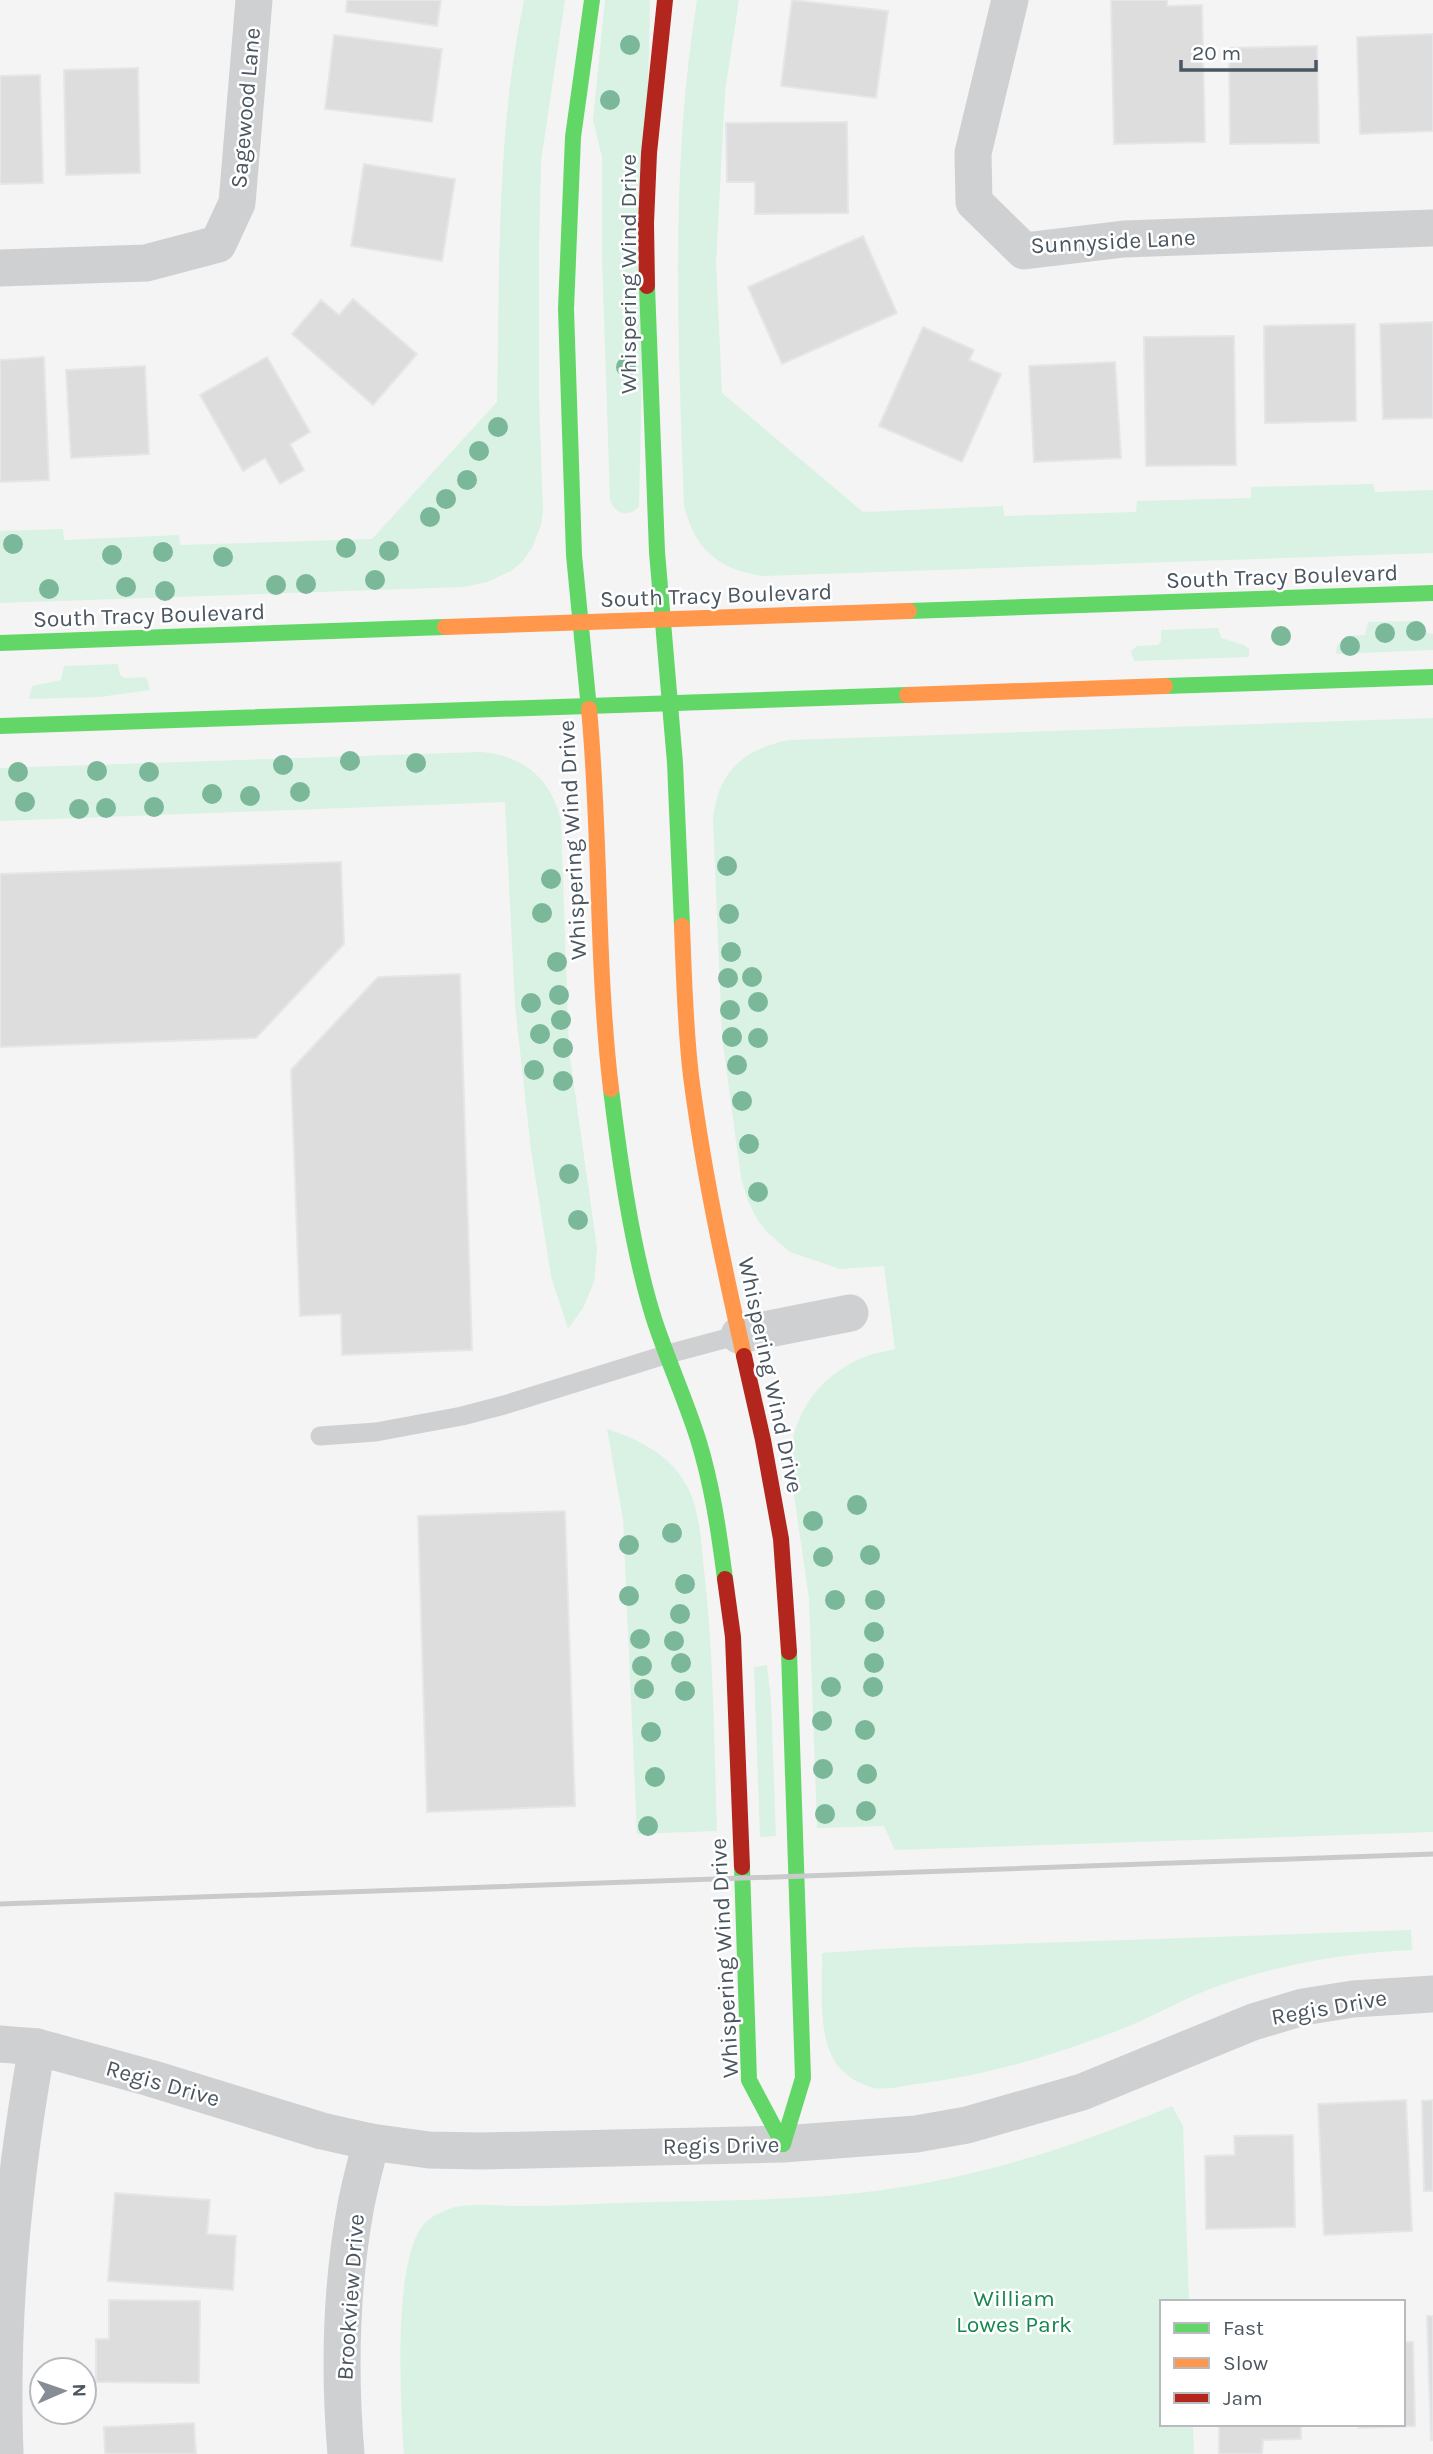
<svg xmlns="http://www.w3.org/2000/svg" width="1433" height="2454" font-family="Karla,sans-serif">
<rect width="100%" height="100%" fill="#f4f4f4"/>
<g fill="#d9f2e3">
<path d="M524,0H565L541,161L539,249V398L543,512L541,525L532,548L521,563L511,571L487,582L463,587L0,603V531L63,529L64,540L179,535L180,545L372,539L497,402C500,266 496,135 524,0Z"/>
<path d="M605,0H650L639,507C628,518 615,514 610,500L602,256V157L593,120Z"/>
<path d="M697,0H739L725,92L716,263L722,393L863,512L1003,506L1004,516L1136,512L1137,501L1251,498V487L1373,484L1375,492L1433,490V553L762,576C718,569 694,549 684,505C678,336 670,168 697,0Z"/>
<path d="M1420,621L1428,633L1433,634V650L1336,654L1337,646L1346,636L1365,635L1368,622Z"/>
<path d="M1218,628L1221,638L1244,645L1249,649V657L1134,661L1131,651L1137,646L1158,645L1161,641V630Z"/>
<path d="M118,664C119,687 134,674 147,678L150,690L100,697L29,699L32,686L61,680L64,666Z"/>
<path d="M1433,718V1832L895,1850L884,1826L817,1828L809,1599L791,1474C787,1421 814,1378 864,1357C874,1353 885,1352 895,1349L884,1266L840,1269L790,1252L767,1232L758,1221L748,1201L741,1178L722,1037L713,819C718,771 744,749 789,740Z"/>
<path d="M481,752C524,755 552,780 561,821L569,1050L597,1248L594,1282L583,1308L568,1329L551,1276L531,1150L515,1005L505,802L0,821V768Z"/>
<path d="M607,1429C640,1440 669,1454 687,1486C700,1512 701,1542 704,1570C714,1656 714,1744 717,1831L637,1834L623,1519Z"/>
<path d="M767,1665L771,1700L776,1836L760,1837L754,1667Z"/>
<path d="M1411,1930L1412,1950C1347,1953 1286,1963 1224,1984C1190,1995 1160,2013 1127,2027C1059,2054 989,2075 917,2084C902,2086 884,2091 870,2087C861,2084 853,2080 846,2074C815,2050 823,1989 822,1953L898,1948Z"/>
<path d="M1172,2106L1183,2126L1189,2302H1162V2424H1193L1194,2454H404C401,2406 391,2253 427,2221C434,2215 445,2210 455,2207C477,2203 502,2206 524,2206C556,2206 587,2204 619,2203C709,2200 800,2202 889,2189C988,2175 1080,2144 1172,2106Z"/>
</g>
<g fill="#ddddde" stroke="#e5e6e7" stroke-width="2">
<path d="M347,0H441L437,26L346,12Z"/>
<path d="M792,0L888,11L876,98L781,86Z"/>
<path d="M1111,0H1167V6L1202,5L1205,142L1114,144Z"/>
<path d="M1433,34V131L1360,134L1357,37Z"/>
<path d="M334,35L442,49L432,122L325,109Z"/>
<path d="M1317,46L1319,143L1230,144L1229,48Z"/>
<path d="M138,68L140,173L66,175L64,70Z"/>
<path d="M40,75L43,183L0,184V76Z"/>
<path d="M847,122L848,213L755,214V182H727L726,123Z"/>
<path d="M364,164L455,179L442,261L351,246Z"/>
<path d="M863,236L897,313L782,364L748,287Z"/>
<path d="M353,299L417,354L373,405L292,334L321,300L339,315Z"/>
<path d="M1433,322V418L1383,419L1380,324Z"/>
<path d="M1355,324L1356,421L1265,423L1264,326Z"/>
<path d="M923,327L974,350L969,360L1001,374L962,462L879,426Z"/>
<path d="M1234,336L1236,465L1146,466L1144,337Z"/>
<path d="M44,357L49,480L0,482V360Z"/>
<path d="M267,357L310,432L290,444L304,470L280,484L265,458L243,471L200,395Z"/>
<path d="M1115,362L1121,458L1034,462L1029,366Z"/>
<path d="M145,366L149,454L71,458L66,370Z"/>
<path d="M341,862L344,944L256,1038L0,1047V874Z"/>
<path d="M460,974L472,1350L342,1355L341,1314L300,1316L291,1070L378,977Z"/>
<path d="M565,1511L575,1806L427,1812L418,1516Z"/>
<path d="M1406,2100L1412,2231L1324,2235L1318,2104Z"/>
<path d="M1433,2100V2191H1424L1422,2101Z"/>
<path d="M1293,2135L1295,2227L1206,2229L1205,2156L1235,2155L1234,2136Z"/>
<path d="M115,2193L210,2200L207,2234L236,2236L233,2290L108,2281Z"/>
<path d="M109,2300L200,2301L199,2383L96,2382V2339H109Z"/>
<path d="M1427,2316H1433V2440H1431Z"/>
<path d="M1403,2342H1413L1415,2426L1359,2428V2424H1403Z"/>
<path d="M194,2423L196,2454H105L104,2427Z"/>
<path d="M1219,2424H1301V2439L1263,2440L1262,2454H1219Z"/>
</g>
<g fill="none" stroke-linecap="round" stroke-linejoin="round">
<path stroke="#ced0d2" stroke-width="19" d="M320,1436L376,1432L462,1416L504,1405L668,1354L739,1335"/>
<g stroke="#ced0d2" stroke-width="37">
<path d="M1010,0L973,153L974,202L1024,251L1124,239L1433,228"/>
<path d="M0,268L146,263L218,244L237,203L254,0"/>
<path d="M739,1335L850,1313"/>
<path d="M0,2044L37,2047L150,2078L322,2131L371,2142L429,2150L482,2151L783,2144L916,2134L967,2125L1082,2092L1253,2022L1303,2007L1353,1999L1433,1994"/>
<path d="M5,2454C0,2318 13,2181 37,2047"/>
<path d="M346,2454C339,2372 341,2286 356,2205C360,2184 366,2163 371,2142"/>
</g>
<g stroke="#63d668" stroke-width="16">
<path d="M647,286L657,552L675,763L682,926"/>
<path d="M909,611L1433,593"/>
<path d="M0,643L445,627"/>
<path d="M1165,686L1433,677"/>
<path d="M589,709L574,555L566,309L573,137L592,0"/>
<path d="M0,726L907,695"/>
<path d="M611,1089C620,1163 632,1249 654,1319C667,1359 685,1398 698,1439C712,1484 719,1532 725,1579"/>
<path d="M742,1867L749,2080L783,2144"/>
<path d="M783,2144L803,2078L789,1652"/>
</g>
<g stroke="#ff974d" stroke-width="16">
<path d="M445,627L909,611"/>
<path d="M907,695L1165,686"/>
<path d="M589,709C601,836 596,963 611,1089"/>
<path d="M682,926C684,976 685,1026 691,1076C703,1170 723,1263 744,1356"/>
</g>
<g stroke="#b3261e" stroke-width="16">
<path d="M647,286L646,223L649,153L665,0"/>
<path d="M744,1356L763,1440L781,1539L789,1652"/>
<path d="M725,1579L733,1637L742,1867"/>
</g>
<path stroke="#c9cacc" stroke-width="5" d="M0,1904L1433,1854"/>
</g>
<g fill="#7ab899">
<circle cx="630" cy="45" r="10"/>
<circle cx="610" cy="100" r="10"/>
<circle cx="626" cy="367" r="10"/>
<circle cx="498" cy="427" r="10"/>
<circle cx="479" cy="451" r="10"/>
<circle cx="467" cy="480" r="10"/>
<circle cx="446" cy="499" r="10"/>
<circle cx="430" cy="517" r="10"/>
<circle cx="13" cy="544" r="10"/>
<circle cx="346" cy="548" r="10"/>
<circle cx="389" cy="551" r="10"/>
<circle cx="163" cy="552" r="10"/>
<circle cx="112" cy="555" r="10"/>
<circle cx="223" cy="557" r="10"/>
<circle cx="375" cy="580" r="10"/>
<circle cx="306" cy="584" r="10"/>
<circle cx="276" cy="585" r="10"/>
<circle cx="126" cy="587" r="10"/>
<circle cx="49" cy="589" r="10"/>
<circle cx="165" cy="591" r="10"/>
<circle cx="1416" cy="631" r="10"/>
<circle cx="1385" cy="633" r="10"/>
<circle cx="1281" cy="636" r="10"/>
<circle cx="1350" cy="646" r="10"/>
<circle cx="350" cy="761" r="10"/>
<circle cx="416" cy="763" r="10"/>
<circle cx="283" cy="765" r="10"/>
<circle cx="97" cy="771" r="10"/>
<circle cx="18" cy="772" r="10"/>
<circle cx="149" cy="772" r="10"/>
<circle cx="300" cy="792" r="10"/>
<circle cx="212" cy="794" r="10"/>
<circle cx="250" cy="796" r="10"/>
<circle cx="25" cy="802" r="10"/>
<circle cx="154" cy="807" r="10"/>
<circle cx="106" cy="808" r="10"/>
<circle cx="79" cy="809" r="10"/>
<circle cx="727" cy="866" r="10"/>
<circle cx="551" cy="879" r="10"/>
<circle cx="542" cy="913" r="10"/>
<circle cx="729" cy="914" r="10"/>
<circle cx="731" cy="952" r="10"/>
<circle cx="557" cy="962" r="10"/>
<circle cx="752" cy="977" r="10"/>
<circle cx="728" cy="978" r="10"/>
<circle cx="559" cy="995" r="10"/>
<circle cx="758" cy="1002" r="10"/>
<circle cx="531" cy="1003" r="10"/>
<circle cx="730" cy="1010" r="10"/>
<circle cx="561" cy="1020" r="10"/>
<circle cx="540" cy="1034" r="10"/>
<circle cx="732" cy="1037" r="10"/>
<circle cx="758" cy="1038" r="10"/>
<circle cx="563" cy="1048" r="10"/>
<circle cx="737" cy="1065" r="10"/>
<circle cx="534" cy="1070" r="10"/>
<circle cx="563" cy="1081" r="10"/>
<circle cx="742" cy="1101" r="10"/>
<circle cx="749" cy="1144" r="10"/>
<circle cx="569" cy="1174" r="10"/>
<circle cx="758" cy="1192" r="10"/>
<circle cx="578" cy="1220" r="10"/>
<circle cx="857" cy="1505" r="10"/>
<circle cx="813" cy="1521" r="10"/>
<circle cx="672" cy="1533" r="10"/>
<circle cx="629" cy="1545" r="10"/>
<circle cx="870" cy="1555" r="10"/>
<circle cx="823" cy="1557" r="10"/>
<circle cx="685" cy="1584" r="10"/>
<circle cx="629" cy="1596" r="10"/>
<circle cx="835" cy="1600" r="10"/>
<circle cx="875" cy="1600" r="10"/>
<circle cx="680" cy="1614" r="10"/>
<circle cx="874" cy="1632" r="10"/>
<circle cx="640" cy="1639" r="10"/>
<circle cx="674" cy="1641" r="10"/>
<circle cx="681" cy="1663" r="10"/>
<circle cx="874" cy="1663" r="10"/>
<circle cx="642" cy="1666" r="10"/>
<circle cx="831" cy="1687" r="10"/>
<circle cx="873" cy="1687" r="10"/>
<circle cx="644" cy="1689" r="10"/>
<circle cx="685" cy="1691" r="10"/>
<circle cx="822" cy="1721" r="10"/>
<circle cx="865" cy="1730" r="10"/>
<circle cx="651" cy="1732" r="10"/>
<circle cx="823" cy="1769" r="10"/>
<circle cx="867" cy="1774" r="10"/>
<circle cx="655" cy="1777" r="10"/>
<circle cx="866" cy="1811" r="10"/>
<circle cx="825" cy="1814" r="10"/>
<circle cx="648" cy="1826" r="10"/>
</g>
<g text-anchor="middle" stroke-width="5" stroke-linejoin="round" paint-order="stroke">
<g font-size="23" fill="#4a5661" stroke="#fff">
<text transform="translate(245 108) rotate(-85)" y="8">Sagewood Lane</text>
<text transform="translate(1113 241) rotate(-3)" y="8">Sunnyside Lane</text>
<text transform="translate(628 274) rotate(-90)" y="8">Whispering Wind Drive</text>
<text transform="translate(1282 576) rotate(-2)" y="8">South Tracy Boulevard</text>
<text transform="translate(716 595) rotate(-2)" y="8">South Tracy Boulevard</text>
<text transform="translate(149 615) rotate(-2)" y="8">South Tracy Boulevard</text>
<text transform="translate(572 840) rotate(-93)" y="8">Whispering Wind Drive</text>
<text transform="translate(771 1375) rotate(78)" y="8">Whispering Wind Drive</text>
<text transform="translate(724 1958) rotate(-93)" y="8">Whispering Wind Drive</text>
<text transform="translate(1329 2007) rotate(-10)" y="8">Regis Drive</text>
<text transform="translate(163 2083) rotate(16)" y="8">Regis Drive</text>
<text transform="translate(721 2145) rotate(-1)" y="8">Regis Drive</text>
<text transform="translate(350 2297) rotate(-86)" y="8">Brookview Drive</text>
</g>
<g font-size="23" fill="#17864f" stroke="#fff">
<text x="1014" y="2306">William<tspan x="1014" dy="26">Lowes Park</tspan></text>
</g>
</g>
<rect x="1160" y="2300" width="245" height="126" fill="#ffffff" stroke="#b7bbc0" stroke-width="2"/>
<rect x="1174" y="2323" width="35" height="10" fill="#63d668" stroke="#b7bbc0" stroke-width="2"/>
<text x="1223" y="2335" font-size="21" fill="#4a5661">Fast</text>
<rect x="1174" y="2358" width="35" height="10" fill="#ff974d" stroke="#b7bbc0" stroke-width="2"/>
<text x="1223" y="2370" font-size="21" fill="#4a5661">Slow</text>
<rect x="1174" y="2393" width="35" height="10" fill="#b3261e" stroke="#b7bbc0" stroke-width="2"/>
<text x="1223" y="2405" font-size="21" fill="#4a5661">Jam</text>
<g transform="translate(63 2391) rotate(88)"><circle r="33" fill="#ffffff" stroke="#b7bbc0" stroke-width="2"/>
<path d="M0-5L12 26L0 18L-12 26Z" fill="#868d94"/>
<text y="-10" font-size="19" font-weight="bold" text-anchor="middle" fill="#4a5661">N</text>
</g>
<path d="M1181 60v10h135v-10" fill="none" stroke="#4a5661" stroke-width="3.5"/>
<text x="1192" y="60" font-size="21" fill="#4a5661" stroke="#ffffff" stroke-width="5" paint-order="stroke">20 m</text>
</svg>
